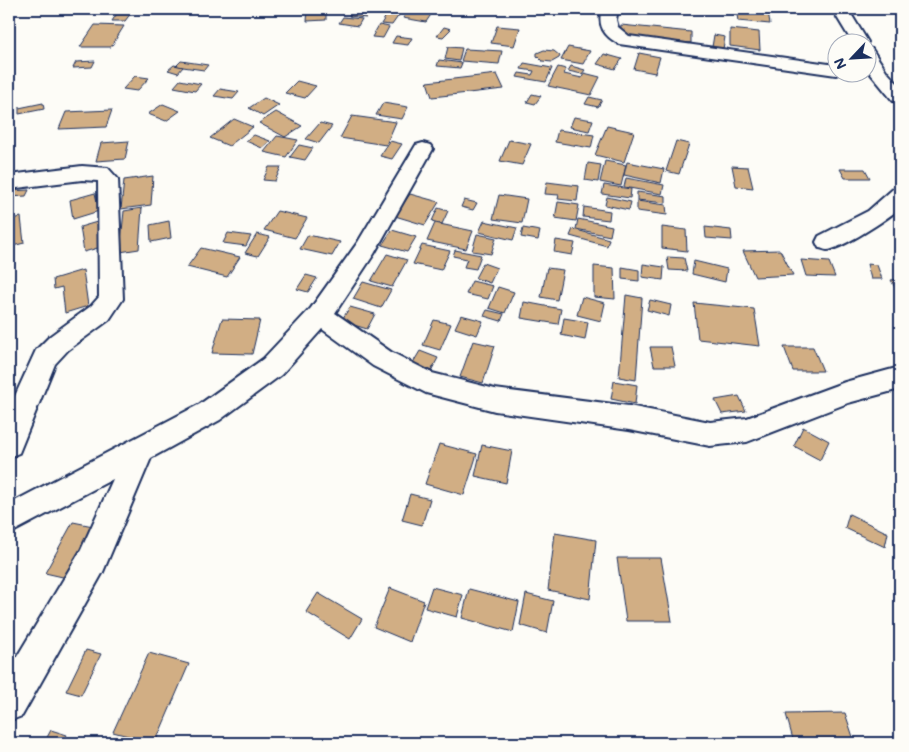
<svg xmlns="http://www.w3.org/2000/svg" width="909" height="752" font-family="Mali,sans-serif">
<rect width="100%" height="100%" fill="#fdfcf7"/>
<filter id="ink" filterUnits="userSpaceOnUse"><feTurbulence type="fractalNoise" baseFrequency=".02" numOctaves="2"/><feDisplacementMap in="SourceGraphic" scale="10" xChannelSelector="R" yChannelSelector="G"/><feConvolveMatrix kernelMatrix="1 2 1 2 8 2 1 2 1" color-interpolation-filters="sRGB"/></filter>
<g filter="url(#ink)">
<g fill="#d1ae84" stroke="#1b2f5e">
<path d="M308,9H326V20L307,21Z"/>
<path d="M409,9H426L434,10L426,22L403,18Z"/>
<path d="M736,9L768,11L770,24L738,21Z"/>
<path d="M352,11L369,14L366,18L349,16Z"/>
<path d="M118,12L131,13L125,21H112Z"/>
<path d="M388,13L399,15L392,25L381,24Z"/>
<path d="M343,17L362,19L358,26L339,23Z"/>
<path d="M95,25L124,26L111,47H80Z"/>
<path d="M379,25L389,27L383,38L372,37Z"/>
<path d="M621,25L691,32V43L620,36Z"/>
<path d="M497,26L520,28L514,46L491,43Z"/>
<path d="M444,27L451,29L443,37L437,36Z"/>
<path d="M730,29L759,32L760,50L730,46Z"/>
<path d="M714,35L725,37L723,49L712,47Z"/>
<path d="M396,36L412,38L408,45L392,43Z"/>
<path d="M448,47L462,48L459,61L445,59Z"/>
<path d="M568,47L590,51L583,64L561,60Z"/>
<path d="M465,49L502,51L499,64L461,61Z"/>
<path d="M544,50L554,51L560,56L559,58L552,62L542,61L537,56V53Z"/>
<path d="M639,53L660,57L655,73L634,69Z"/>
<path d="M604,54L622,59L615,69L597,64Z"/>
<path d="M439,60L462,63L460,68L437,66Z"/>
<path d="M95,61L92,67L73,68L76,62Z"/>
<path d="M181,61L208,65L204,70L176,66Z"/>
<path d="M524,63L552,68L546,82L517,77L519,73L532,75L534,71L521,69Z"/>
<path d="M174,65L183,67L178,73L168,70Z"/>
<path d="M571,66L585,70L582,74L568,71Z"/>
<path d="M558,67L566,69L564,74L582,78L584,73L600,77L591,95L548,86Z"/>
<path d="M497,74L504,89L432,97L427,82Z"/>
<path d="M135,76L149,78L137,91L123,89Z"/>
<path d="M180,80L201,84L195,91L174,87Z"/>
<path d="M297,81L316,86L305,98L285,93Z"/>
<path d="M220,89L239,92L233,99L214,96Z"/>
<path d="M532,94L541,96L535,104L527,102Z"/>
<path d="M589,97L602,100L598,107L585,104Z"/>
<path d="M264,98L279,105L263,116L249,108Z"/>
<path d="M43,103L44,109L19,114V108Z"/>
<path d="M383,103L408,107L402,119L376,115Z"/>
<path d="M163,104L180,111L166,121L148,114Z"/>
<path d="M112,110L106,127L59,129L66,112Z"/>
<path d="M276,112L302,126L285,137L259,123Z"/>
<path d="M352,116L396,122L386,145L340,138Z"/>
<path d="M574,117L593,120L589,131L570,127Z"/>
<path d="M234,119L253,127L229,146L210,138Z"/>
<path d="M320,123L332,126L319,143L306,139Z"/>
<path d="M607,126L634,132L624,162L595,155Z"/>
<path d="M558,130L594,135L591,148L555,142Z"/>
<path d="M254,135L270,141L262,148L246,141Z"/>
<path d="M277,136L298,140L286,157L264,152Z"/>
<path d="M509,140L531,144L522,165L500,161Z"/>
<path d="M129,141L125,159L96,161L101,143Z"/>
<path d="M390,141L402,144L392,159L380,156Z"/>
<path d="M676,141L689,144L679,174L666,171Z"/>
<path d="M299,145L313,148L305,160L290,157Z"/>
<path d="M605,161L626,165L621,186L600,182Z"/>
<path d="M627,162L664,169L661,183L624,175Z"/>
<path d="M588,163L601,165L598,182L585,180Z"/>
<path d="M732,166L748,167L753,188L736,186Z"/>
<path d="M269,167H281L275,181L263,180Z"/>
<path d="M840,169H865L870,178H845Z"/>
<path d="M153,176L151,205L121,209L124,180Z"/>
<path d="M626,178L664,185L662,194L624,187Z"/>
<path d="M547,182L579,186L577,201L558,199L559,195L545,194Z"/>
<path d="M604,185L631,189L630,198L602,194Z"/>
<path d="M29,190L26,196L9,197V191Z"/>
<path d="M637,192L666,196V203L637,200Z"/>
<path d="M95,193L99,211L73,219L70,200Z"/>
<path d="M410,194L439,202L425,225L395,216Z"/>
<path d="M499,195L527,199L522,223L493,219Z"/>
<path d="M607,197L631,202L629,210L605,205Z"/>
<path d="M464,200L477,203L473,210L461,207Z"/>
<path d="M637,201L666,205L667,215L637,211Z"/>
<path d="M558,202L579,205L576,221L555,218Z"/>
<path d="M584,207L610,211L609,220L583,217Z"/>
<path d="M142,208L139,249L120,252L124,211Z"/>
<path d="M438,208L448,211L442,224L432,221Z"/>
<path d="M277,211L307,218L295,238L264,230Z"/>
<path d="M21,217L24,243L9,247V220Z"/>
<path d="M578,219L612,226L610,236L576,229Z"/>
<path d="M169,221L171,238L151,242L150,225Z"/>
<path d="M484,221L517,228L513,240L479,232Z"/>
<path d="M97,222L101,247L84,252L80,227Z"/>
<path d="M435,223L473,231L466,249L427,241Z"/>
<path d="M662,227L686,230L687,251L662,248Z"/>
<path d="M705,227L731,230L732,240L706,238Z"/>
<path d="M523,228L540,231L538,240L521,237Z"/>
<path d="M573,229L609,239L607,246L570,236Z"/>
<path d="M392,230L416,237L407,252L382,245Z"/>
<path d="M228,233L251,236L246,246L223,243Z"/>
<path d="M257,234L270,237L258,256L245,253Z"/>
<path d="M477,234L496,238L491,254L472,251Z"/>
<path d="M308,235L340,242L332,256L300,249Z"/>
<path d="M556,240L575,243L572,255L554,252Z"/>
<path d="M422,245L450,251L441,270L413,264Z"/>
<path d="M201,248L240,257L227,277L187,267Z"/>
<path d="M455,250L481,255L476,269L464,267L467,259L453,256Z"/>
<path d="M780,250L793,275L755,277L743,251Z"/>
<path d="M387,254L407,260L392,287L371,281Z"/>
<path d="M667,257L684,258L687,271L669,270Z"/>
<path d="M801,260L829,262L835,277L806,276Z"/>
<path d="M694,261L727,269L725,282L692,274Z"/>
<path d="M483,263L497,268L490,283L475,278Z"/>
<path d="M643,264L664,267L663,280L642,277Z"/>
<path d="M867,264L877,265L882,279H871Z"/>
<path d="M594,266L614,268L615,299L594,297Z"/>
<path d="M622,267L639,270V281L622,279Z"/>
<path d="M547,268L563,270L557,300L541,297Z"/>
<path d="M83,270L88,306L65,313L62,287L54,289L53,279Z"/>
<path d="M306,275L317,278L308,292L297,289Z"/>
<path d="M900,279V297L891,280Z"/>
<path d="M472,281L493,286L488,299L466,294Z"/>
<path d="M363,282L391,290L381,308L353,299Z"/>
<path d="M498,287L514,292L505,313L489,308Z"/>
<path d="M626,295L642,298L636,380L619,377Z"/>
<path d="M582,297L605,303L601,321L577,315Z"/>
<path d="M650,300L671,305L669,316L647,310Z"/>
<path d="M524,302L561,309L558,324L521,318Z"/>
<path d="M694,303L754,309L760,346L698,339Z"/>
<path d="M350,307L375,314L367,329L341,321Z"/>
<path d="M487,310L504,314L501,321L484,316Z"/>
<path d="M461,315L483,321L477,335L455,328Z"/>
<path d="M564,318L588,322L585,340L561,335Z"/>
<path d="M222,319L260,320L252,354L212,353Z"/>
<path d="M434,320L451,324L440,350L423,345Z"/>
<path d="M473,341L495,346L483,383L460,377Z"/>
<path d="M650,347H671L675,366H654Z"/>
<path d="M784,347H813L823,371H793Z"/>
<path d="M420,351L438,358L430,373L411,366Z"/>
<path d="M614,381L637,385L635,404L611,399Z"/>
<path d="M739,396L746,411L722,414L715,400Z"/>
<path d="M803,427L829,441L820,460L794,446Z"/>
<path d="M439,444L477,454L464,495L425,484Z"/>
<path d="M482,445L512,451L506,483L475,476Z"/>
<path d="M410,494L430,499L422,525L402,520Z"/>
<path d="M849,514L888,533L885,547L845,528Z"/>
<path d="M73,522L103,528L76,580L45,573Z"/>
<path d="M555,533L596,540L590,599L548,590Z"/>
<path d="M617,558H661L672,621H626Z"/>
<path d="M432,587L463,595L457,617L425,608Z"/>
<path d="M390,588L424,601L410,642L374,627Z"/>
<path d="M469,589L519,602L513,632L462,618Z"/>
<path d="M318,593L362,619L350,639L306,612Z"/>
<path d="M526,594L553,601L547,633L520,625Z"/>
<path d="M86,650L101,654L81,695L66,691Z"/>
<path d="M149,653L189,664L155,743L113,732Z"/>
<path d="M9,654L23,663L9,680Z"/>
<path d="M845,713L855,743H794L786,714Z"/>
<path d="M51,730L67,735L63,743H44Z"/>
</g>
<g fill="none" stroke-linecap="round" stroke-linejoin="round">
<defs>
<g id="minor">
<path d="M602,9H618L616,20L618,27L629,36L836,65V72H843L836,75L619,44C604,36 597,26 602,9Z"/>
<path d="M832,9H848L868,42L866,45V42H852Z"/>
<path d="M866,48L872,49L887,72L900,86V102L893,101L866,68Z"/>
<path d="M423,143L430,145L433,149L374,254L335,313L391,352L432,373L495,389L629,406L710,422L747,418L845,382L900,367V389L848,403L747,442L710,446L629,430L495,411L426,393L373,366L322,329L281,375L220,420L151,458L103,572L22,716L9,721V670L81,550L113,479L9,534V504L200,404L263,359L311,308L358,242L416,145Z"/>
<path d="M82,166L108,168L118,179L123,299L109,320L68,350L55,364L19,453L9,457V409L36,350L50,336L91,306L99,297L98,181L82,180L9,189V175Z"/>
<path d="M900,187V208C889,218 840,250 827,250C824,250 822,248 819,248L816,242L819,236L868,211L893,189Z"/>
</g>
</defs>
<use href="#minor" stroke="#1b2f5e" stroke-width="4"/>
<use href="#minor" fill="#fdfcf7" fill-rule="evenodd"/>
</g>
</g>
<rect width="909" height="752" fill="none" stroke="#fdfcf7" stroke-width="30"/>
<rect x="15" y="15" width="879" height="722" fill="none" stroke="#1b2f5e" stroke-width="2" filter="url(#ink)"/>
<g transform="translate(852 58) rotate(245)"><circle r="24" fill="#fdfcf7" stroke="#a3aaba"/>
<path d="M0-4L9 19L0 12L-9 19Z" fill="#1b2f5e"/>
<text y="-8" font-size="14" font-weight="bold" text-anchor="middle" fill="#1b2f5e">N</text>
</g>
</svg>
